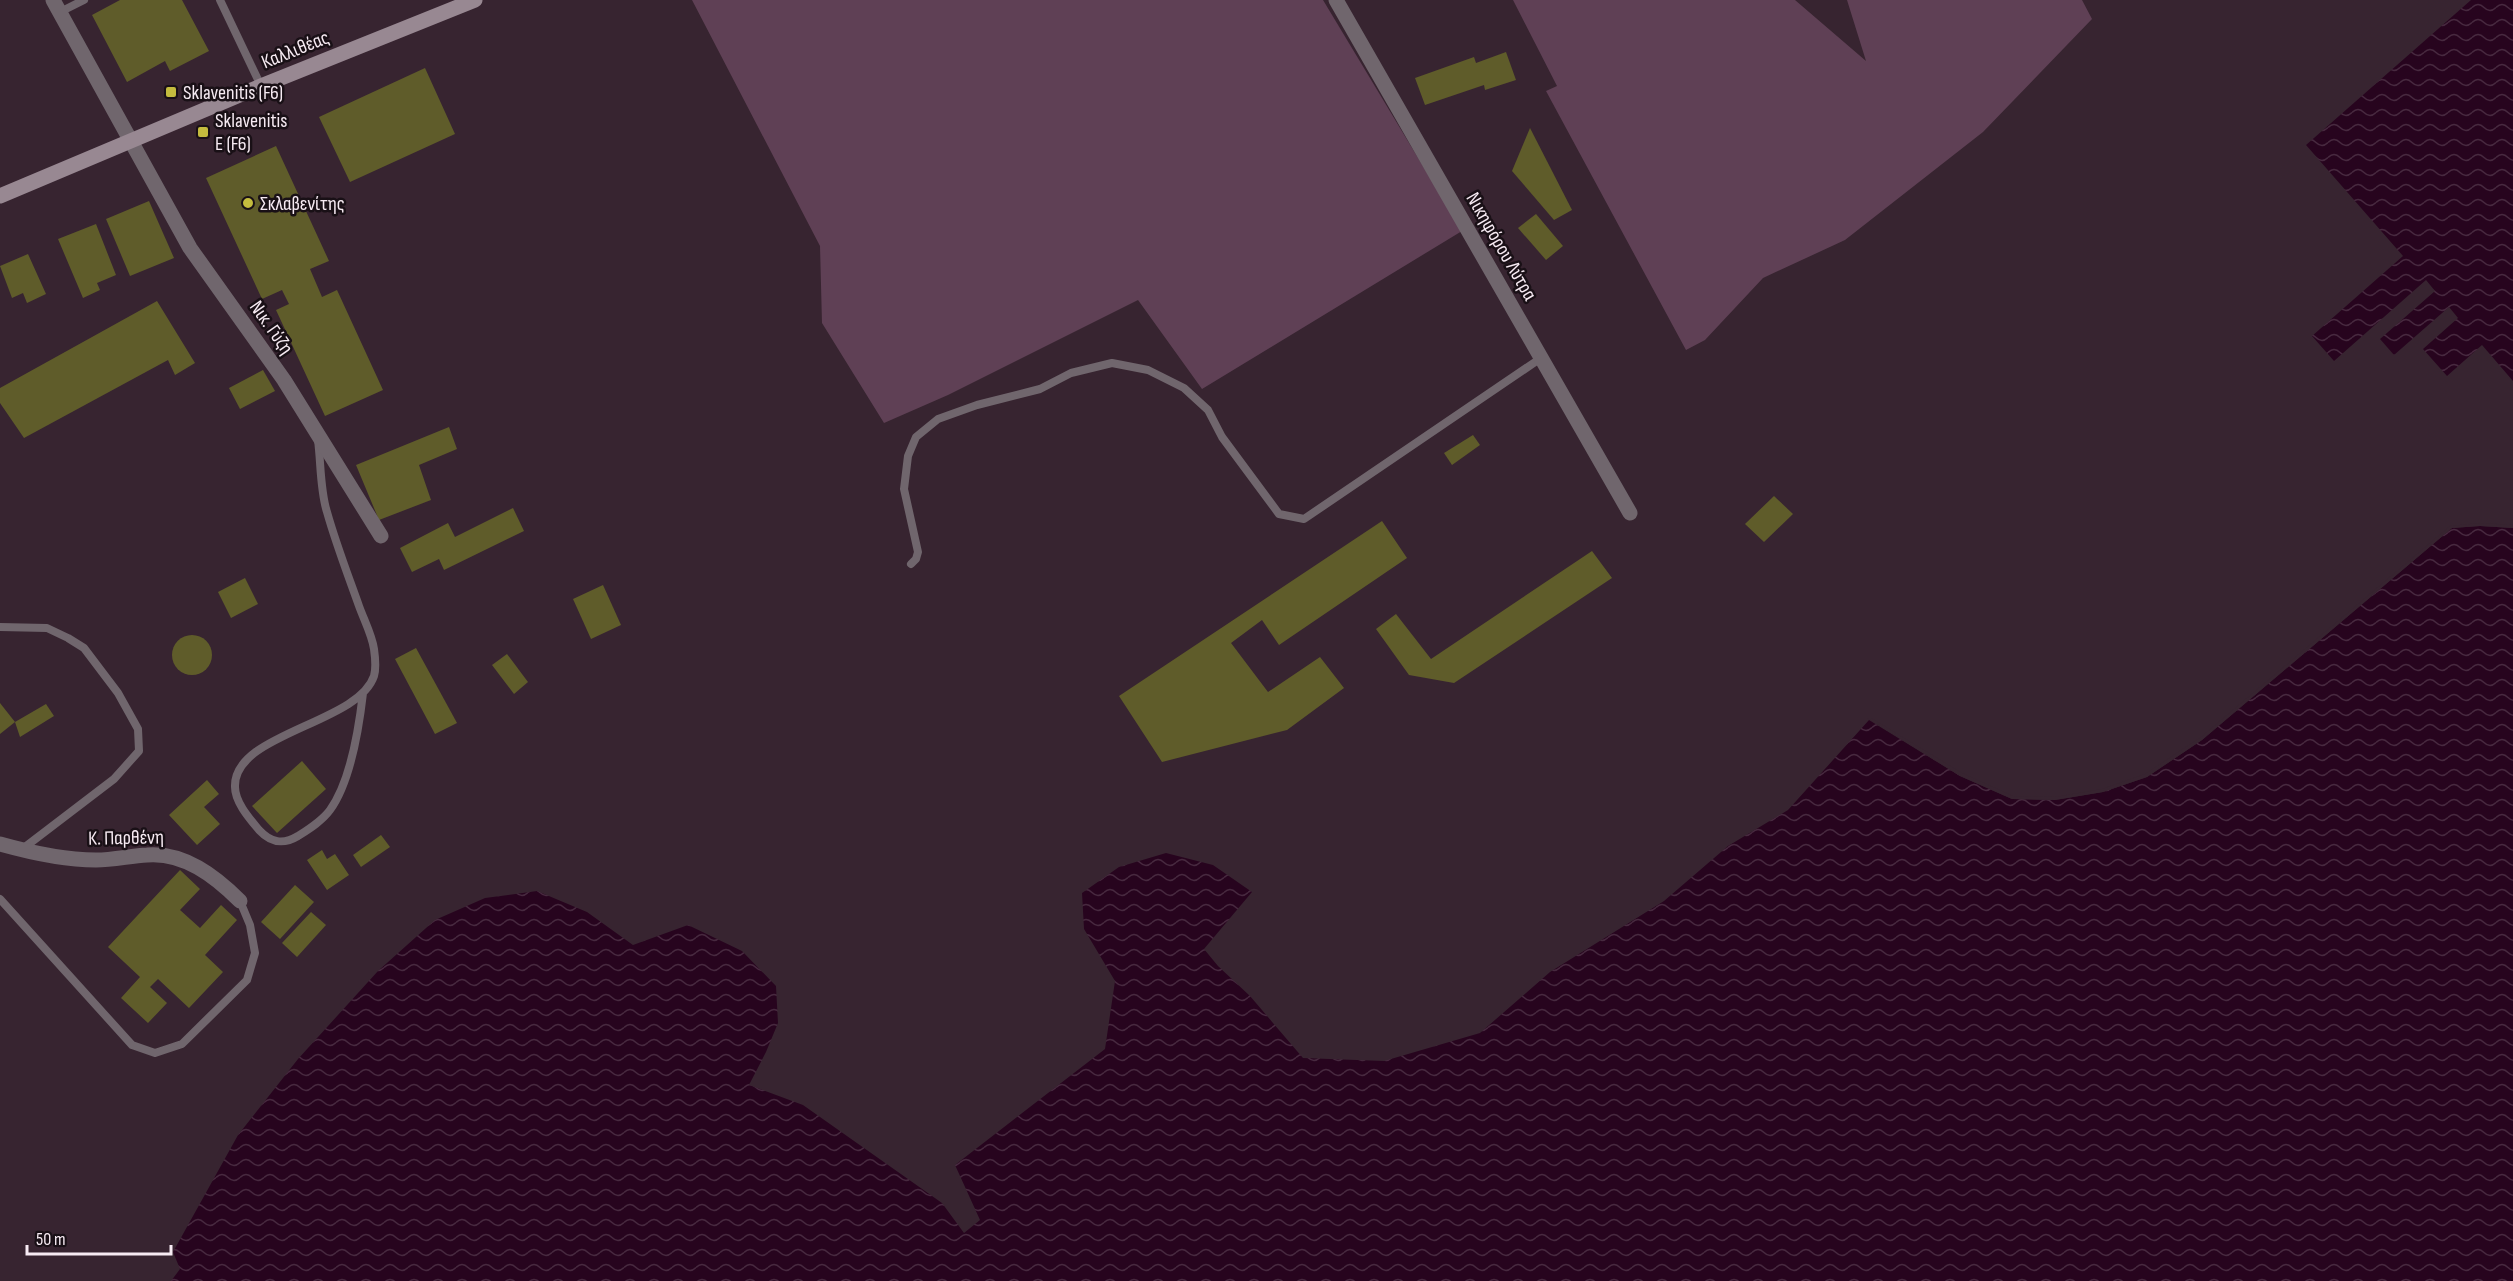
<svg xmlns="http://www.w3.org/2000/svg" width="2513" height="1281" font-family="'Sofia Sans Condensed',sans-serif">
<defs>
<pattern id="water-waves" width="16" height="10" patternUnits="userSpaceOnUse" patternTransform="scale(1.5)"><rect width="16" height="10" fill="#27041e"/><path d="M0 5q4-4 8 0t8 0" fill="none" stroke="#47293f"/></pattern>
</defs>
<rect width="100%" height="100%" fill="#372430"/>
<g fill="#5f4055">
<path d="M692,0H1323L1462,231L1202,389L1138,300L948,395L884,423L822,323L820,246Z"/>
<path d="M1513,0H1795L1866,61L1847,0H2082L2092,19L1983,132L1845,240L1763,278L1705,340L1686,350L1546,91L1557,86Z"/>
</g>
<g fill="url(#water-waves)">
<path d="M2471,0H2513V381L2482,345L2447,376L2423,349L2458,318L2449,307L2394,355L2380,339L2435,291L2426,280L2334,361L2312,336L2403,256L2306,145Z"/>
<path d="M2480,526L2513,528V1281H171L180,1269L173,1252L238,1135L298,1059L378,971L435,920L485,898L537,891L587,912L633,945L688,925L742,951L776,986L778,1023L766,1052L749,1085L803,1105L942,1203L964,1233L980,1220L955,1165L1105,1049L1115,981L1084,929L1082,893L1119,867L1166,853L1213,865L1252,892L1204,949L1218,966L1250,996L1303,1058L1384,1061L1480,1033L1550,972L1664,901L1728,846L1788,810L1869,720L1960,776L2012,799L2055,800L2103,792L2147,777L2202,740L2452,528Z"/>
</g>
<path fill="#372430" d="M2480,523L2513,525V528L2480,526L2452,528L2202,740L2147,777L2103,792L2055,800L2012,799L1960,776L1867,718H1871L1962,773L2013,796L2055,797L2102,789L2145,774L2201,737L2450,526Z"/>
<g fill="#5f5c2a">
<path d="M120,0H182L209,51L170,71L165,61L127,82L92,15Z"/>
<path d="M1506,52L1516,80L1485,90L1484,85L1425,105L1415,78L1474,57L1476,63Z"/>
<path d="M425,68L455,134L350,182L319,117Z"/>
<path d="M1530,128L1572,210L1554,220L1512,171Z"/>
<path d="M276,146L329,261L310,269L322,297L337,290L383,390L325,416L276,310L289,304L282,290L262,299L206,178Z"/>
<path d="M149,201L174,258L130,276L106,219Z"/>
<path d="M1536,214L1563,246L1546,260L1518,228Z"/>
<path d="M96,224L116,275L97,283L100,290L83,298L58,239Z"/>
<path d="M28,254L46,294L27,303L23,293L12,298L0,266Z"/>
<path d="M157,301L195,363L175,375L168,360L24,438L0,403V388Z"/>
<path d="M263,370L275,391L240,409L229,388Z"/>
<path d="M449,427L457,449L419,465L431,500L379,520L356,465Z"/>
<path d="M1473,435L1480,445L1452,465L1444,453Z"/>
<path d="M1774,496L1793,514L1764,542L1745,524Z"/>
<path d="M513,508L524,531L444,570L439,559L412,572L400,548L448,523L455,537Z"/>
<path d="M1382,521L1407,558L1279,645L1262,620L1231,643L1268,692L1320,657L1344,688L1287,730L1162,762L1119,696Z"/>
<path d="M1592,551L1612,578L1454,683L1409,675L1376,629L1396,614L1431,659Z"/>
<path d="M245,578L258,604L231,618L218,592Z"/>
<path d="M603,585L621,625L591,639L573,599Z"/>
<circle cx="192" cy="655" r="20"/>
<path d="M416,648L457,723L435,734L395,659Z"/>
<path d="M507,654L528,682L514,694L492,665Z"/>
<path d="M0,703L15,722L0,734Z"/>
<path d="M46,704L54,716L20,737L15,722Z"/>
<path d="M302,761L326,789L277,833L252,806Z"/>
<path d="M207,780L219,794L204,807L220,824L197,845L169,815Z"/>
<path d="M381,835L390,847L361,867L353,855Z"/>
<path d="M322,850L327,859L335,854L349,875L327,890L307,860Z"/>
<path d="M180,870L200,889L180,910L200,928L221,905L237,920L205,955L223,972L189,1008L158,979L150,987L167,1003L148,1023L121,998L140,977L108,947Z"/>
<path d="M295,885L314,902L280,939L261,922Z"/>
<path d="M311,912L326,925L297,957L282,943Z"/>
</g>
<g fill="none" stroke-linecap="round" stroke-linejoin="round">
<g stroke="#70666d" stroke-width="8">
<path d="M220,0L261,86"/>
<path d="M60,12L84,0"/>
<path d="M318,440C321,463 320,490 327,512C336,544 348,575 359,606C364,620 372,635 374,649C375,656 376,669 374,676C358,724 233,733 235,787C235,802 249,818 259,830C271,843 283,845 298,836C309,829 322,821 330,810C351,781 359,728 363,693"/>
<path d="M911,564L916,559L918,552L904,489L908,456L916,437L938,419L977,405L1040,389L1071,373L1112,363L1148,370L1184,388L1208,410L1222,437L1279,514L1304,519L1541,358"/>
<path d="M0,627L47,628L68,638L84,648L118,693L138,729L139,751L114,779L21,850"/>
<path d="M0,899L132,1045L155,1053L182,1044L247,980L255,953L250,925L240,901"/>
</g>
<g stroke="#70666d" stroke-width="15">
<path d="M53,0L190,248L284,380L381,536"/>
<path d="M1336,0L1630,513"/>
<path d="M0,844C32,853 63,860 96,860C113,860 130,856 147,855C184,852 215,876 240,901"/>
</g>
<path stroke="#988892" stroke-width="15" d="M0,196L261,86L475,0"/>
</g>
<g fill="#c4bc3e" stroke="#191016" stroke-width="2">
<rect x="165" y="86" width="12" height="12" rx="3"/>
<rect x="197" y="126" width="12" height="12" rx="3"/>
<circle cx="248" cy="203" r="6"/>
</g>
<g text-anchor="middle" stroke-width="5" stroke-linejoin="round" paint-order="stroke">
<g font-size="20" fill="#f7ebf3" stroke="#191016">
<text transform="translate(295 49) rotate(-22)" y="7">Καλλιθέας</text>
<text transform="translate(1502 246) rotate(60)" y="7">Νικηφόρου Λύτρα</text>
<text transform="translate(272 327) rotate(55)" y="7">Νικ. Γύζη</text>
<text transform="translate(126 837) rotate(-1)" y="7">Κ. Παρθένη</text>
</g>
<g font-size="20" fill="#f7ebf3" stroke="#191016" text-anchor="start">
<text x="183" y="99">Sklavenitis (F6)</text>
<text x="215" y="127">Sklavenitis<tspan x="215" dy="23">E (F6)</tspan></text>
<text x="260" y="210">Σκλαβενίτης</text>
</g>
</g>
<path d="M27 1245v9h144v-9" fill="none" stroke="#f7ebf3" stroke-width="3"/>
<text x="36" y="1245" font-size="18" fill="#f7ebf3" stroke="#191016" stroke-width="4.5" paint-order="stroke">50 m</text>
</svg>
